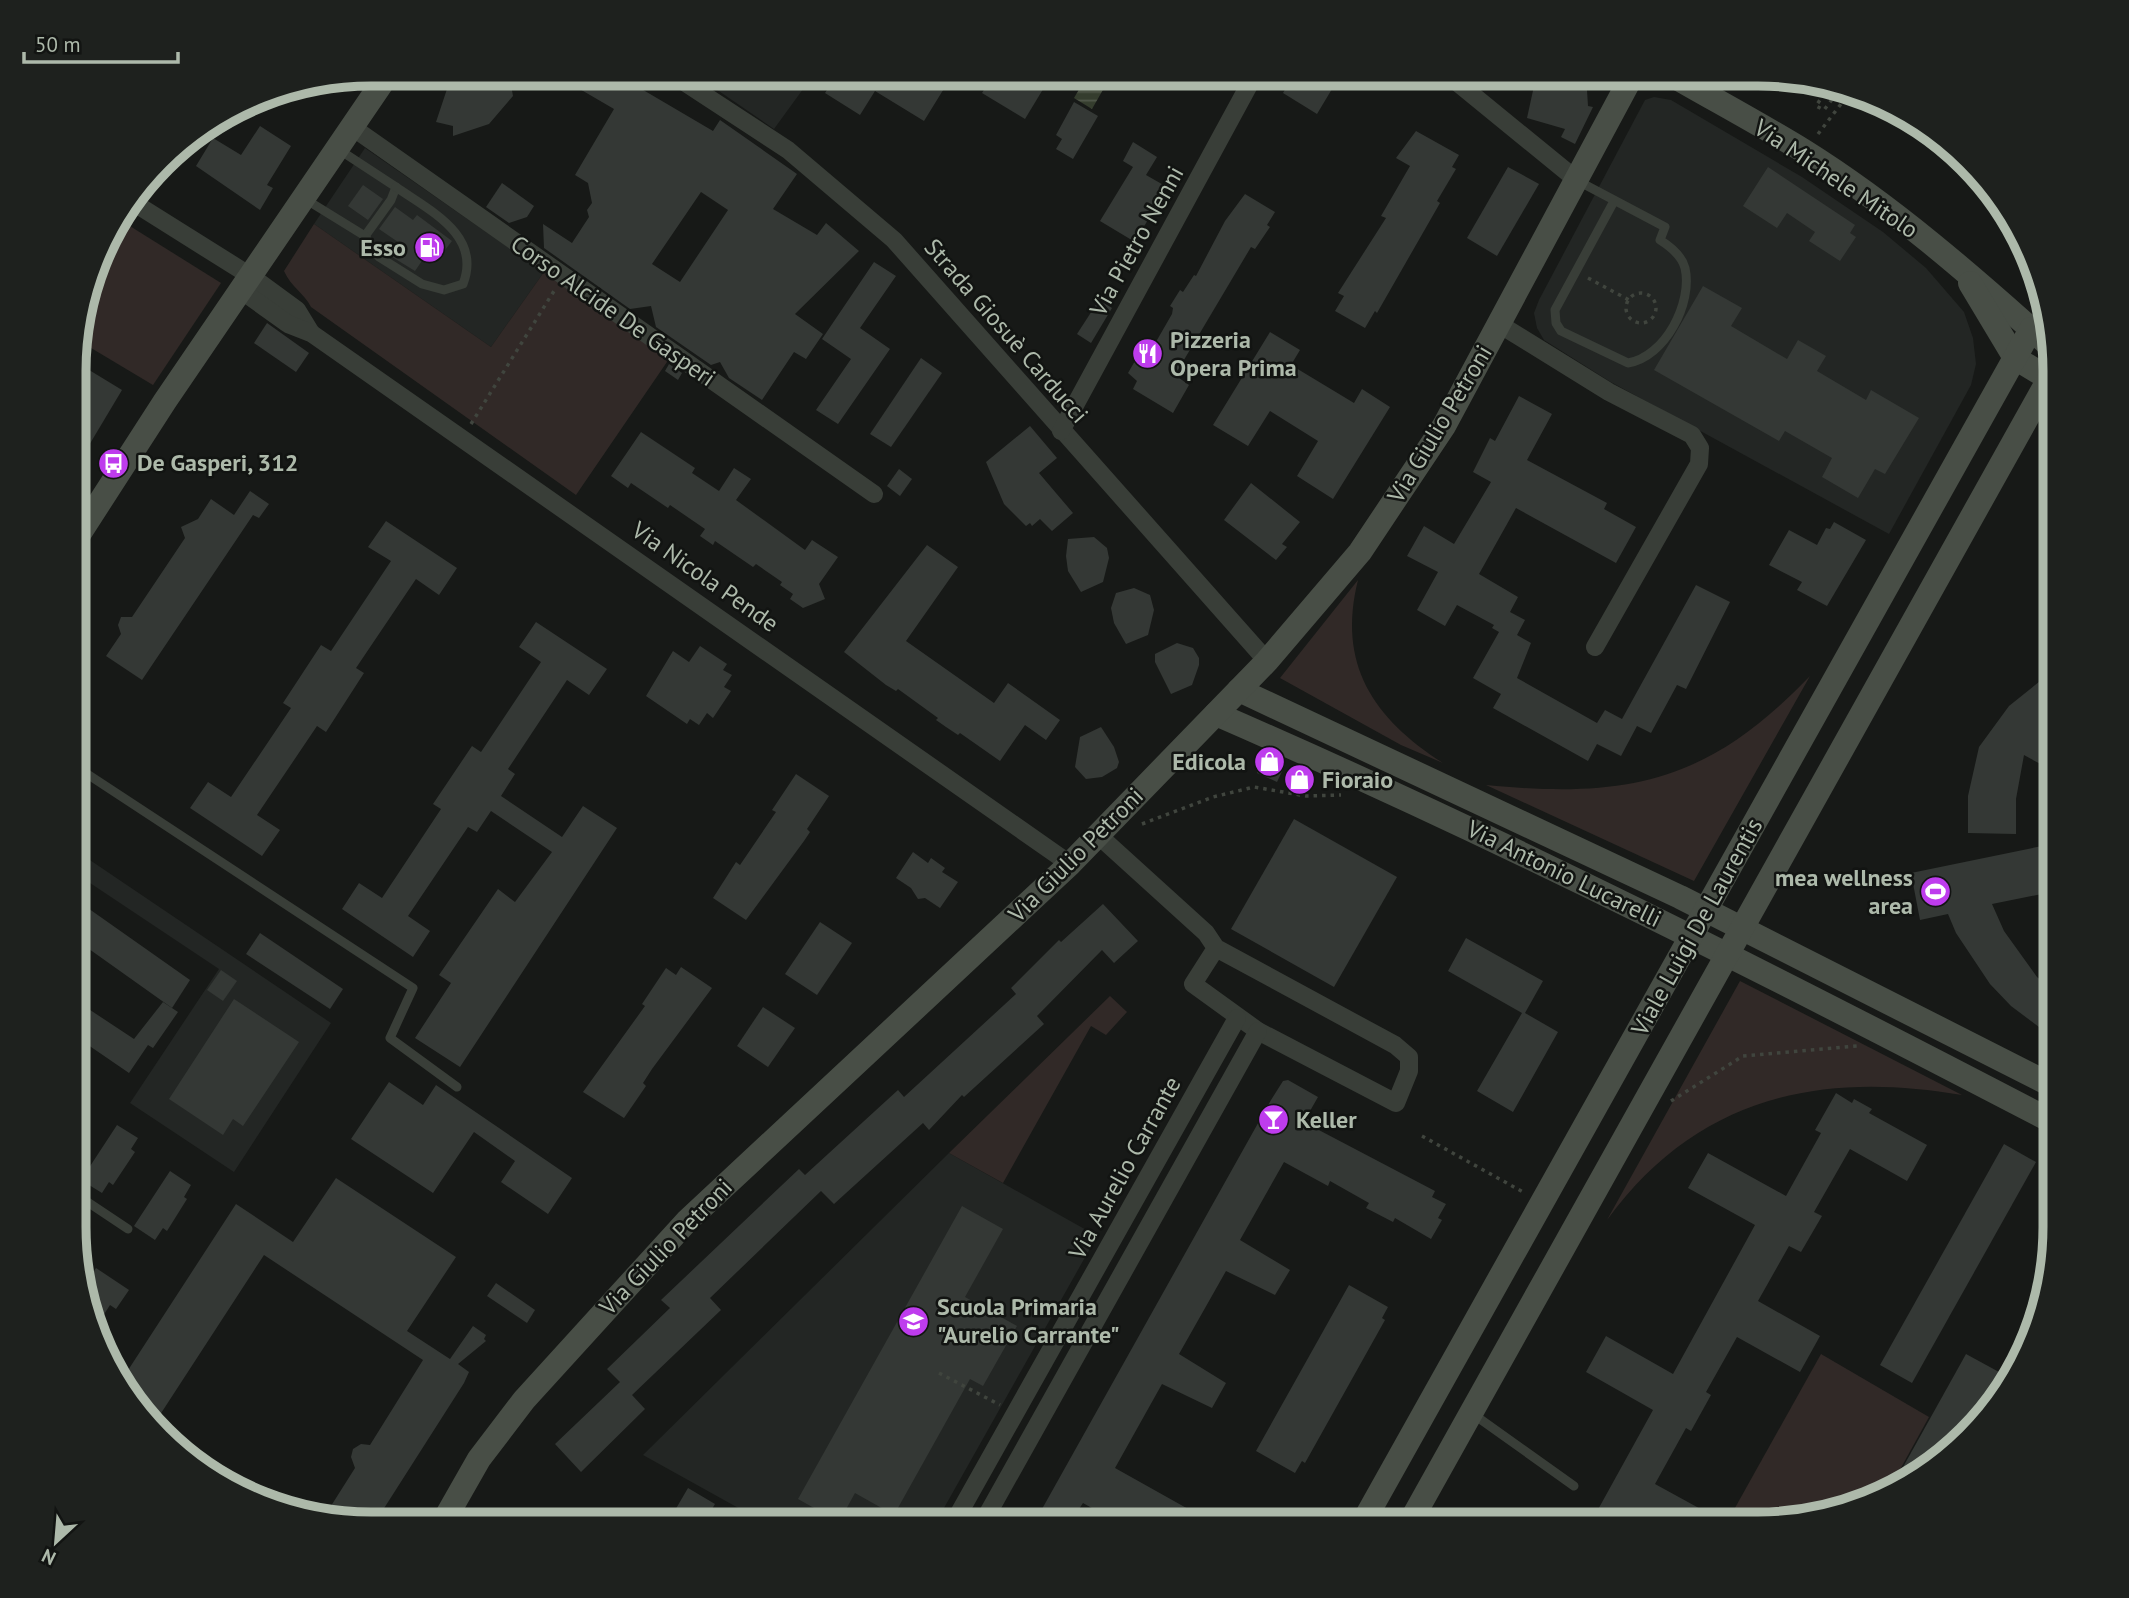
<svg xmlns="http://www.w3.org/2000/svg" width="2129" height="1598" font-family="'PT Sans',sans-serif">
<defs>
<pattern id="water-rules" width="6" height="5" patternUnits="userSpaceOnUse" patternTransform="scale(1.75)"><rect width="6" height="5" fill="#353d2e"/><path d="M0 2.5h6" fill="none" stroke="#50574a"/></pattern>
</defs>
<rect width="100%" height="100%" fill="#171917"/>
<g fill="#232624">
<path d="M722,74H814L774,129L713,87Z"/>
<path d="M1654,97L1671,100L1802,177L1883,232L1926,268L1964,312L1973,338L1976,364L1971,385L1889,534L1609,381L1544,340L1537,328L1534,313L1539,300L1645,100Z"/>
<path d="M365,148L544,272L491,347L314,224Z"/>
<path d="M75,850L331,1023L234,1172L130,1103L219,969L75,873Z"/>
<path d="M949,1153L1097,1236L935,1524H767L643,1455Z"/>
</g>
<g fill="#312927">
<path d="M117,218L221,283L153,385L76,339Z"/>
<path d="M314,224L491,347L544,272L669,359L576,495L311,307C304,293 291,287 284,271Z"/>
<path d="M1358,580C1337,664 1373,718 1443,763L1401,745L1280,678Z"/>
<path d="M1810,676L1694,881L1486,785C1629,799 1708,782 1810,676Z"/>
<path d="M1740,981L1962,1095C1818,1070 1696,1098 1607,1220Z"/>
<path d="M1110,996L1127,1012L1106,1035L1091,1026L1003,1183L949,1153Z"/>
<path d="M1821,1354L1929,1417L1886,1495L1758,1524H1726Z"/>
</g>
<path fill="url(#water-rules)" d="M1088,74H1105L1116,80L1114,85L1108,81L1092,109L1074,98Z"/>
<g fill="#343835" fill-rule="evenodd">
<path d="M452,74H509L513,96L489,124L453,136V126L436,122Z"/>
<path d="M554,74H616L713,131L720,120L797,174L773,209L817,235L826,223L859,251L795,314L823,334L806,359L794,352L762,400L729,378L720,362L711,365L656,327L651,306L630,309L544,248L543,224L572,243L589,217L587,210L592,203L588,183L575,175L614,109ZM701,192L728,210L680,282L652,264Z"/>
<path d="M837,74H953L924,121L875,91L860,115L825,93Z"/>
<path d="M994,74H1037L1048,81L1025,119L982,93Z"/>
<path d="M1294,74H1341L1317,114L1283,93Z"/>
<path d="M1512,74H1586L1588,106L1593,107L1575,144L1561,137L1565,129L1527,118L1534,86Z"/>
<path d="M1074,102L1098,116L1073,159L1056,149L1062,139L1056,135Z"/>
<path d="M260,126L291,146L267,185L273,188L260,210L196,166L213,138L241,155Z"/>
<path d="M1416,131L1459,155L1452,167L1456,169L1437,201L1440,203L1377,313L1375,311L1365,328L1335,311L1344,296L1338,293L1386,218L1381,216L1410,166L1396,158Z"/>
<path d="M1133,142L1157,157L1146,175L1167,187L1135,242L1100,221L1133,167L1123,161Z"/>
<path d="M1508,167L1539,184L1497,256L1467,238Z"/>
<path d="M1768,167L1855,225L1850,233L1856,237L1840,261L1809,241L1815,232L1787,213L1777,228L1743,206Z"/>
<path d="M502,183L534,206L527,217L509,223L486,207Z"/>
<path d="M363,185L383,199L368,220L348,206Z"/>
<path d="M1245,194L1275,212L1267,225L1270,227L1255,249L1251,247L1175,375L1189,385L1173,413L1133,389L1137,381L1128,373L1139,354L1144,356L1150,346L1153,347L1172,314L1173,308L1170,306L1180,290L1183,292L1194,275L1196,276L1225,221Z"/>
<path d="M395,207L413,220L417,215L452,241L438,259L428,252L415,271L389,255L398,242L379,229Z"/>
<path d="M874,262L896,276L860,328L890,349L838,424L816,410L851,359L822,339Z"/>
<path d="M1703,286L1742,308L1731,326L1787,359L1798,340L1826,356L1817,371L1866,400L1871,390L1919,418L1885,474L1875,469L1858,498L1822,477L1832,458L1785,431L1779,441L1654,370Z"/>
<path d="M1099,300L1112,308L1091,343L1077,334Z"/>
<path d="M267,323L309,353L296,372L254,343Z"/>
<path d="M1270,332L1300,350L1291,365L1354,403L1362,389L1390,407L1333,499L1297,476L1318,441L1270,411L1248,446L1213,425Z"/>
<path d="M921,358L942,373L891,447L870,434Z"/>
<path d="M76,362L122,390L76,467Z"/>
<path d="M669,364L682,373L678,380L665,371Z"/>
<path d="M1519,396L1552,414L1527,460L1607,503L1604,509L1636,527L1616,563L1516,508L1479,574L1518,597L1510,612L1525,620L1517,635L1531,643L1517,678L1597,723L1605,710L1622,719L1696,585L1730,602L1686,689L1677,685L1651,733L1637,726L1621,756L1597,744L1588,761L1493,708L1501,694L1473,678L1499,632L1492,628L1494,625L1457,605L1445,626L1417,610L1438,572L1407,556L1424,526L1454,544L1491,482L1473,472L1490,438L1495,441Z"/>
<path d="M1030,426L1057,458L1039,473L1073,513L1052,531L1040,519L1032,526L1030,523L1026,526L1004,504L986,462Z"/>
<path d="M641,432L695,468L692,473L719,491L734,468L751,479L736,500L805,550L812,540L838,557L819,584L825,599L803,608L790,599L793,594L780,585L782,582L756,564L753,567L715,541L713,545L700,536L705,529L670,505L668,508L631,483L628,488L611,476Z"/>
<path d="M899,469L912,479L900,496L887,486Z"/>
<path d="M1251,483L1300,522L1282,544L1287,547L1276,560L1224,520Z"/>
<path d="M250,491L269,504L259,518L253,515L142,680L106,656L121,634L118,625L121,617H132L185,538L181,527L198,519L211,499L234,515Z"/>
<path d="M386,521L457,568L439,595L416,579L356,668L364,673L326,732L317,726L257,815L280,830L262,856L190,808L208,782L231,797L291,708L283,703L321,645L331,651L391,561L368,547Z"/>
<path d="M1834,522L1866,540L1827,606L1797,590L1802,582L1769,565L1789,530L1817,545L1826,528L1830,529Z"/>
<path d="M1094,537L1107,548L1109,558L1103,582L1081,592L1068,571L1066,556L1068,539Z"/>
<path d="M927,545L958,567L906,641L994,703L1008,683L1060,720L1046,740L1025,725L1000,761L960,733L958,735L946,727L936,720L938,718L898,689L896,691L886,685L844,652Z"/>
<path d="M1134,588L1150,595L1154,610L1148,635L1126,644L1114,623L1111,608L1116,593Z"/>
<path d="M536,622L607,669L589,695L567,680L508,769L515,774L501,796L562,837L583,806L617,828L460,1067L415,1038L451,983L439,975L498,889L515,902L552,852L491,811L477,832L468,827L408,916L430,931L413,957L342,909L359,883L382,898L441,809L433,804L472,746L481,752L541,662L519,647Z"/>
<path d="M1177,643L1193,648L1199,658V665L1192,685L1171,694L1155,662V654Z"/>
<path d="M700,646L727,664L723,670L732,675L724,687L731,691L713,718L707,713L699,725L690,719L687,724L646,696L673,651L689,662Z"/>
<path d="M2055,669V772L2024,755L2016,799V834L1968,833V796L1979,747L2009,706Z"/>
<path d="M1101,727L1114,747L1119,762L1117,768L1102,777L1086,779L1075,767L1080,737Z"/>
<path d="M1265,756L1285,765L1277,782L1257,773Z"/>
<path d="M796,774L829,796L807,829L810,832L804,841L746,920L713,898L736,862L740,865L776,812L772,810Z"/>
<path d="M1294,819L1397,877L1334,987L1231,929Z"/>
<path d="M2042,846L2052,892L1992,904L2004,931L2037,977L2055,992V1039L2011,1006L1990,984L1956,933L1948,914L1920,920L1911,873Z"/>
<path d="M913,852L928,863L931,858L945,868L942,872L958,882L940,908L925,898L918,899L911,888L896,878Z"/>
<path d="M75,899L190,980L172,1008L75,939Z"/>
<path d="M1103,904L1138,941L1114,963L1102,950L1037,1016L1044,1024L964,1097L962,1095L929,1130L923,1123L834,1204L821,1191L710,1298L721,1310L632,1395L645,1409L581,1472L555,1444L620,1382L607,1369L670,1308L661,1300L799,1169L805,1175L898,1090L904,1097L1016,994L1011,988L1059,940L1061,942Z"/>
<path d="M820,922L852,943L817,995L785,974Z"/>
<path d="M260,933L343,989L330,1009L246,954Z"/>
<path d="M1466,938L1543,981L1525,1013L1558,1032L1513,1112L1477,1091L1522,1013L1448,971Z"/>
<path d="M681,967L712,988L652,1069L643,1083L646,1086L624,1118L583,1092L645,1006L642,1004L666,968L676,975Z"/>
<path d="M221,970L237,981L223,1001L207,990Z"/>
<path d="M234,999L299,1042L243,1126L233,1119L223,1135L169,1099Z"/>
<path d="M75,1000L134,1039L163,1002L178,1012L153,1048L148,1045L129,1073L75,1036Z"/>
<path d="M763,1007L795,1028L768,1067L737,1046Z"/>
<path d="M1288,1080L1318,1097L1306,1118L1317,1124L1315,1128L1435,1191L1432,1197L1446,1204L1438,1218L1442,1220L1431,1239L1395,1218L1393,1222L1366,1208L1369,1203L1330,1181L1328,1186L1284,1162L1240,1240L1290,1270L1275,1295L1226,1271L1179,1354L1226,1383L1212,1408L1162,1384L1115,1468L1215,1524H1120L1083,1503L1069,1524L1042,1509L1271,1100L1283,1081Z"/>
<path d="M389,1082L423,1105L436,1085L572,1178L548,1214L501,1182L515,1161L474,1132L433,1193L351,1139Z"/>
<path d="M1836,1093L1852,1103L1854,1099L1872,1109L1869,1113L1927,1145L1907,1181L1850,1149L1814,1212L1822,1216L1801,1252L1789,1246L1758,1301L1820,1336L1800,1372L1737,1337L1706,1392L1711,1395L1691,1431L1686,1428L1655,1484L1728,1524H1590L1653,1410L1586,1372L1606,1336L1673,1374L1755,1225L1688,1188L1708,1153L1786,1196L1821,1133L1815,1130Z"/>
<path d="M117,1125L138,1138L131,1149L135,1152L113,1185L109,1182L102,1193L81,1180Z"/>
<path d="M2004,1144L2036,1162L1912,1383L1880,1365Z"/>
<path d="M170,1171L191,1185L184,1197L187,1199L167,1231L163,1228L155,1240L134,1226Z"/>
<path d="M336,1178L456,1257L407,1331L450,1359L473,1326L486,1335L484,1339L486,1341L458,1364L469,1372L464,1383L374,1524H352L324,1517L355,1468L351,1457L353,1449L361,1444L370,1445L423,1360L264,1255L154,1424L121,1381L236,1204L293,1242Z"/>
<path d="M962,1206L1003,1229L965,1297L1017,1326L983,1386L970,1379L894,1515L855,1493L839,1522L798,1499Z"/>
<path d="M96,1268L129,1290L116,1309L110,1305L96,1327L85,1285Z"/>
<path d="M496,1283L535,1310L527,1323L487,1296Z"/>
<path d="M1349,1285L1388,1307L1382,1318L1385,1320L1305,1463L1302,1461L1295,1473L1256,1451Z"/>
<path d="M1966,1354L2010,1378L1982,1423L1888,1494Z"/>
<path d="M688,1488L715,1504L703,1524H667Z"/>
</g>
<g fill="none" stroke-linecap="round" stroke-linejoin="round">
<g stroke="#40453e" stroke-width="3.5" stroke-dasharray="3.5 5" stroke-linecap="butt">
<path d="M1829,86L1816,106L1824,110L1840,89"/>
<path d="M1818,134L1851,91"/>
<path d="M1588,278L1629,300"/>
<circle cx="1641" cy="308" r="15"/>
<path d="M471,424L554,291"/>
<path d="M1142,824L1213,797L1254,787L1306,796L1341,795"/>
<path d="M1671,1101L1743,1056L1857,1046"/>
<path d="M1422,1136L1523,1192"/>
<path d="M939,1373L1000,1405"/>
</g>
<g stroke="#393e38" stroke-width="9">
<path d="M338,149L396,187L391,200L365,236"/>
<path d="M1578,181L1665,227L1660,240C1671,247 1682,256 1685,268C1693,303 1665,357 1628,363L1561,331L1556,323L1555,310L1613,203"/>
<path d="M305,199L365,236L379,257L422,284L444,290L463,284C482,235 430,211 396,187"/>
<path d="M75,766L413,988L390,1038L457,1087"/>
<path d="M74,1193L128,1229"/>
<path d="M1473,1414L1574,1486"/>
</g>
<g stroke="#393e38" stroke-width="18">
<path d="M672,74L788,150L894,240L1267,661"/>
<path d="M1447,74L1578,181"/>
<path d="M352,127L874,494"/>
<path d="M131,201L252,277L297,310L311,333"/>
<path d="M242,291L288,324L311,333L1070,864"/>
<path d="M1499,324L1609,392L1692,435L1700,448L1699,464L1595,647"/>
<path d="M1061,431L1255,74"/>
<path d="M1098,835L1206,933L1216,948L1395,1045L1409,1057V1071L1396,1103L1258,1031L1193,984L1216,948"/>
<path d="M953,1524L1237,1018"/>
<path d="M982,1524L1258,1031"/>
</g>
<g stroke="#484e46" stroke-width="24">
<path d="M1670,74C1715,100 1760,124 1804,151C1892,206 1973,277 2050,346"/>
<path d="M1970,283L2015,358L2055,382"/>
<path d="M76,539L165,401L388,74"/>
<path d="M1239,690L1680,897L2055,1087"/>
<path d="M1216,714C1502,838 1779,979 2055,1123"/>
<path d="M442,1524L479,1459L524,1400L687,1221L1070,864L1267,661L1360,552L1444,426L1633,74"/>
<path d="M1362,1524L2031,329"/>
<path d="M1409,1524L2055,368"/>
</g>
</g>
<defs>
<symbol id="fuel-disc" viewBox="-11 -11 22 22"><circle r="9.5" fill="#be3ced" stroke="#121412"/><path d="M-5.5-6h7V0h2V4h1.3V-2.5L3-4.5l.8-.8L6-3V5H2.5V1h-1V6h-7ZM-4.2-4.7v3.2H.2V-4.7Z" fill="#fff"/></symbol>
<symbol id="restaurant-disc" viewBox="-11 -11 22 22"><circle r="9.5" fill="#be3ced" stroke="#121412"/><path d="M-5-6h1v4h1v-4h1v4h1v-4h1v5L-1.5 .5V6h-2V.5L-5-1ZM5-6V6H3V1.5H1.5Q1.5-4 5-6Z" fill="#fff"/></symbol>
<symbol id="bus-disc" viewBox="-11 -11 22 22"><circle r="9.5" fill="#be3ced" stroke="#121412"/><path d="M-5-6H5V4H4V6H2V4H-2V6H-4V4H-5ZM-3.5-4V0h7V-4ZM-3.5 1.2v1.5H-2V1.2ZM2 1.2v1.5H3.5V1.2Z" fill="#fff"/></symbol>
<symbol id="shop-disc" viewBox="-11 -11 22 22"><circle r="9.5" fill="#be3ced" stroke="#121412"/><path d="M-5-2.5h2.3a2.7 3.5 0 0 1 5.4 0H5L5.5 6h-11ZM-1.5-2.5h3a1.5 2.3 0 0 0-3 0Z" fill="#fff"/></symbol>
<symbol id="stadium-disc" viewBox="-11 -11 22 22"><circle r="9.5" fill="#be3ced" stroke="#121412"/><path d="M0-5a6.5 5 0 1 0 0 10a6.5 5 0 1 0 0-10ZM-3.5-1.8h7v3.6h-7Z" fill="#fff"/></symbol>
<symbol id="bar-disc" viewBox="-11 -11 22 22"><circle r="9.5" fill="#be3ced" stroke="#121412"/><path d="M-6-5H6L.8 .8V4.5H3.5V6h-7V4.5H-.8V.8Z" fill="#fff"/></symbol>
<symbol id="school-disc" viewBox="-11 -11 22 22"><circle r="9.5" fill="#be3ced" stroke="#121412"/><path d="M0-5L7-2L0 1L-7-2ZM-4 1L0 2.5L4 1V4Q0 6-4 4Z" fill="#fff"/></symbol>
</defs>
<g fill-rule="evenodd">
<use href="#fuel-disc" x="412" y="230" width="35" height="35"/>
<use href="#restaurant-disc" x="1130" y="336" width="35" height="35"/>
<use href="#bus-disc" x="96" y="446" width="35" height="35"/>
<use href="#shop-disc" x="1252" y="744" width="35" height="35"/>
<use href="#shop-disc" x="1282" y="762" width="35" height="35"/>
<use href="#stadium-disc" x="1918" y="874" width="35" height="35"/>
<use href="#bar-disc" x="1256" y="1102" width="35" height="35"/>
<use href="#school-disc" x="896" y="1304" width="35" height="35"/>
</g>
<g text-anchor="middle" stroke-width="5" stroke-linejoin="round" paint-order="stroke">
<g font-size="24" fill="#adb9aa" stroke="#121412">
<text transform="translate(1836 179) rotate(34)" y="8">Via Michele Mitolo</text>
<text transform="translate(1137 241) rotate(-61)" y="8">Via Pietro Nenni</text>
<text transform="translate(613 311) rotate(35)" y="8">Corso Alcide De Gasperi</text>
<text transform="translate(1006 331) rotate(49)" y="8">Strada Giosuè Carducci</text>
<text transform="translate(1440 424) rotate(-59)" y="8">Via Giulio Petroni</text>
<text transform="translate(705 577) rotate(35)" y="8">Via Nicola Pende</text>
<text transform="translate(1076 855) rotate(-45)" y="8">Via Giulio Petroni</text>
<text transform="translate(1564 874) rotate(26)" y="8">Via Antonio Lucarelli</text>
<text transform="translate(1697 927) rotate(-61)" y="8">Viale Luigi De Laurentis</text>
<text transform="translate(1125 1168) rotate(-61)" y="8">Via Aurelio Carrante</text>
<text transform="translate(666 1247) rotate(-46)" y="8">Via Giulio Petroni</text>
</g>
<g font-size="24" font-weight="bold" fill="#adb9aa" stroke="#121412" text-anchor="start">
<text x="406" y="256" text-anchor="end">Esso</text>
<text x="1170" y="348">Pizzeria<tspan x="1170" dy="28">Opera Prima</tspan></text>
<text x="137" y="471">De Gasperi, 312</text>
<text x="1246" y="770" text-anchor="end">Edicola</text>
<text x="1322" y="788">Fioraio</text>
<text x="1913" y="886" text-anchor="end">mea wellness<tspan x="1913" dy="28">area</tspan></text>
<text x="1296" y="1128">Keller</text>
<text x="937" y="1315">Scuola Primaria<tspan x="937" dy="28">"Aurelio Carrante"</tspan></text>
</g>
</g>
<path d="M0 0H2129V1598H0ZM371 86H1758A285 285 0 0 1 2043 371V1227A285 285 0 0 1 1758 1512H371A285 285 0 0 1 86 1227V371A285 285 0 0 1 371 86Z" fill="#1e211e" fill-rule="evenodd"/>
<path fill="none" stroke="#adb9aa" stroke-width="9" d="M371 86H1758A285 285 0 0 1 2043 371V1227A285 285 0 0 1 1758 1512H371A285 285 0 0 1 86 1227V371A285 285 0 0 1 371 86Z"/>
<g transform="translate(56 1542) rotate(206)" stroke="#121412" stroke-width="5" paint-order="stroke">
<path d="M0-5L12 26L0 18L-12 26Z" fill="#adb9aa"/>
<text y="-10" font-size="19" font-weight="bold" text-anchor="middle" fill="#adb9aa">N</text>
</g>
<path d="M24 52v10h154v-10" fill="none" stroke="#adb9aa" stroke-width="3.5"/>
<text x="35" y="52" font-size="21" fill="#adb9aa" stroke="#121412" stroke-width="5" paint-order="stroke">50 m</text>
</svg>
